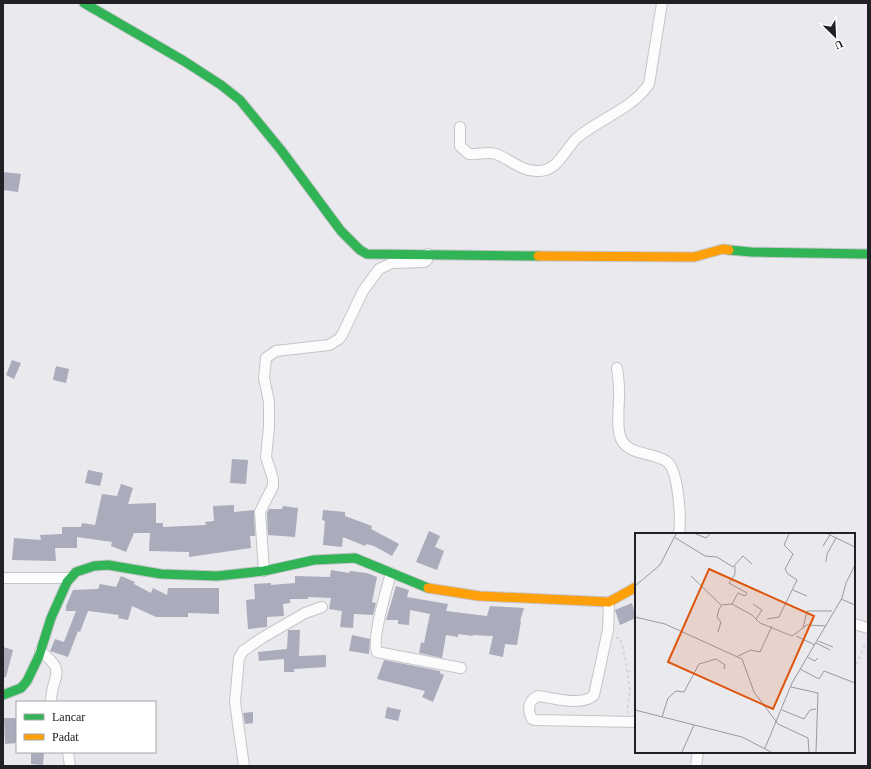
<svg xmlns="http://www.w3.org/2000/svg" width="871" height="769" font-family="Georgia,serif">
<rect width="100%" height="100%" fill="#e9e9ee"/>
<g fill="#aaabbb">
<path d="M3,172L21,174L18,192L3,190Z"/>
<path d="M12,360L21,363L14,379L6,375Z"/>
<path d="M56,366L69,369L66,383L53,380Z"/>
<path d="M232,459L248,460L246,484L230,483Z"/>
<path d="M88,470L103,473L100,486L85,483Z"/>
<path d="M121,484L133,488L128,504L156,503V523H163V527L206,525L205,522L214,521L213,506L234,505V512L254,510L255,536H250L251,548L189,557V552L149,551L150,533H134L126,552L111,546L112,542L77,537V548H55L56,561L12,560L14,538L41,540L40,535L62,534V527H81L82,523L95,525L102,494L117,496Z"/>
<path d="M283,506L298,508L295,537L268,535L267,513L269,509H282Z"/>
<path d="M323,510L345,512V516L372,526L371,529L399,544L392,556L374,546L366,544L365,546L343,537L342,547L323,545L325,521L322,520Z"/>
<path d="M429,531L440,536L435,547L444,551L437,570L416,562Z"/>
<path d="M331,570L349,573L350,571L367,573L377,577L372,602L376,603L373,615L354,614L353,628L340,627L342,611L329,609L331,598L308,597V599H290V603L283,604L284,616L267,617V627L248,629L246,600L255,599L254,584L271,583V585L295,583V576L330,577Z"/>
<path d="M121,576L135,582L134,584L151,593L153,588L167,595L168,588H219V614L188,613V617H156L132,606L128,620L118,618L119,615L88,611L80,632L78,631L68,657L50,651L55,639L64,642L76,611H66V606L73,590L98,589L100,584L116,587Z"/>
<path d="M396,586L409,590L407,597L448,604L446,611L487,616L490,606L524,608L520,621H521L517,645L505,644L503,657L489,654L493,636L473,635V636L458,634V637L446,635L442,658L419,653L421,642L424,643L430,614L410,610L409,625L398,624V620H386Z"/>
<path d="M632,603L636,618L620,625L615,610Z"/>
<path d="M288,630H300L299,656L326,655V667L294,669V672H284V659L259,661L258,652L287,649Z"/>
<path d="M352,635L370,639L369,654L349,651Z"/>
<path d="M3,647L13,650L6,677H3Z"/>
<path d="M384,660L440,671V673L444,675L433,702L422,697L425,691L377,679Z"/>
<path d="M387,707L401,710L398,721L385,718Z"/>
<path d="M253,712V723L245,724L243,713Z"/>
<path d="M4,718H17V743L5,744Z"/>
<path d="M31,752H44L43,765L31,764Z"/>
</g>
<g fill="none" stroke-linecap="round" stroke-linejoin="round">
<defs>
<g id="street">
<path d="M460,127V146L469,154C477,155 488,151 496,154C510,159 522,172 538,171C559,171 565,148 578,137C601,118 632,109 649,84L662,3"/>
<path d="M617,368C618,375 619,382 619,390C620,403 615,430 622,441C632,456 653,452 666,461C679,469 681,519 679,534"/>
<path d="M264,571L260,512L273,486V479L266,457L269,427V402L264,378L266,358L276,351L329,345L339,339L342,335L363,291L379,269L392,263L424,262L427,260L428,254"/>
<path d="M391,573C387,588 371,640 377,652L461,668"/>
<path d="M3,578H70"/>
<path d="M609,602L608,630L594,695C582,707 554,698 538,696C528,701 527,709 532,719L535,720L636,722"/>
<path d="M854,624L868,628"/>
<path d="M40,651C69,673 51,675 51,702"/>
<path d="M68,752L70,766"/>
<path d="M244,766L235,702L239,658L243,651L262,638L305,613L322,607"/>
<path d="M696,766L698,752"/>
</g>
<g id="fast">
<path d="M84,3L184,61L221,85L240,100L281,150L341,231L360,250L367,254L538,256"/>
<path d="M729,250L751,252L868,254"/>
<path d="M3,695L21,688L27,681L39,656L51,618L67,582L76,572L94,566L108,565L161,574L217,576L264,571L314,560L355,558L428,588"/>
</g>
<g id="slow">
<path d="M538,256L694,257L723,249L729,250"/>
<path d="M428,588L479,596L609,602L636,587"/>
</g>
</defs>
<use href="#street" stroke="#c5c5c9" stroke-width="12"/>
<use href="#fast" stroke="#c5c5c9" stroke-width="11"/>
<use href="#slow" stroke="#c5c5c9" stroke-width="11"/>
<g stroke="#d5d5d7" stroke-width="2" stroke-dasharray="3 3" stroke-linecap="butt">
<path d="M616,638H620L625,657L630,689L627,713"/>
<path d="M854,670L866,643"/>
<path d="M628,672L636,669"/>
</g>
<use href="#street" stroke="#fcfcfc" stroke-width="10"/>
<use href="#fast" stroke="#30b455" stroke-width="9"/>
<use href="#slow" stroke="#ff9f0a" stroke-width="9"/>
</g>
<g transform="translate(635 533)">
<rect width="220" height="220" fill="#e9e9ee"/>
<path fill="none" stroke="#99999e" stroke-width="1" d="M61,1L71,5L75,1M193,1L220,14M39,4L70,23L82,24L98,34L108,23L117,31M188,13L195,2M191,29L192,21L201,5M100,33V41L94,50L112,60L110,63M56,43L86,72M0,53L25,32L41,1M158,57L172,63M206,66L220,72M97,71L103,60L110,63M118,71L127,77L121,86M0,84L30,91L107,126L119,159L143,191L173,205L174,219M132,86L144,84L162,47L153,41L150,36L158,21L149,12L154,1M168,95L172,78H197M83,99L86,89L82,84L84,76L87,72L97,71L117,82L125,90L157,103L172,92L191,93M161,103L180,112M183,108L198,114M181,110L195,117M103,123L116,117L125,119L137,93M172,124L180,128L183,125M165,136L184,146L189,138L220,150M156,154L183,160L181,219M0,177L107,204L136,219M147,177L169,186L175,177L181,176M27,184L33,165L41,158L49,159L64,131L81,126L90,132L89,136M130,215L157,150L207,65L211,50L220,32M47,219L59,192"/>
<path fill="#de560d" fill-opacity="0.15" stroke="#de560d" stroke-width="2" d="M74,36L179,83L138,176L33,129Z"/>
<rect width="220" height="220" fill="none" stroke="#212125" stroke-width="2"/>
</g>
<rect width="871" height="769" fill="none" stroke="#212125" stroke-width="8"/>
<rect x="16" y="701" width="140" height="52" fill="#ffffff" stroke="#a6a6a8"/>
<rect x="24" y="714" width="20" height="6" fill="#30b455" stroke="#a6a6a8"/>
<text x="52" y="721" font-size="12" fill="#212125">Lancar</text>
<rect x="24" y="734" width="20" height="6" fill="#ff9f0a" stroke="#a6a6a8"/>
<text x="52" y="741" font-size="12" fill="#212125">Padat</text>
<g transform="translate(835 36) rotate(156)" stroke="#ffffff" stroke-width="3" paint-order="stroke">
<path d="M0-3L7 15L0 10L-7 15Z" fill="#212125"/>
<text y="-6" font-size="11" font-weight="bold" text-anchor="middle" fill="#212125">U</text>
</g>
</svg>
